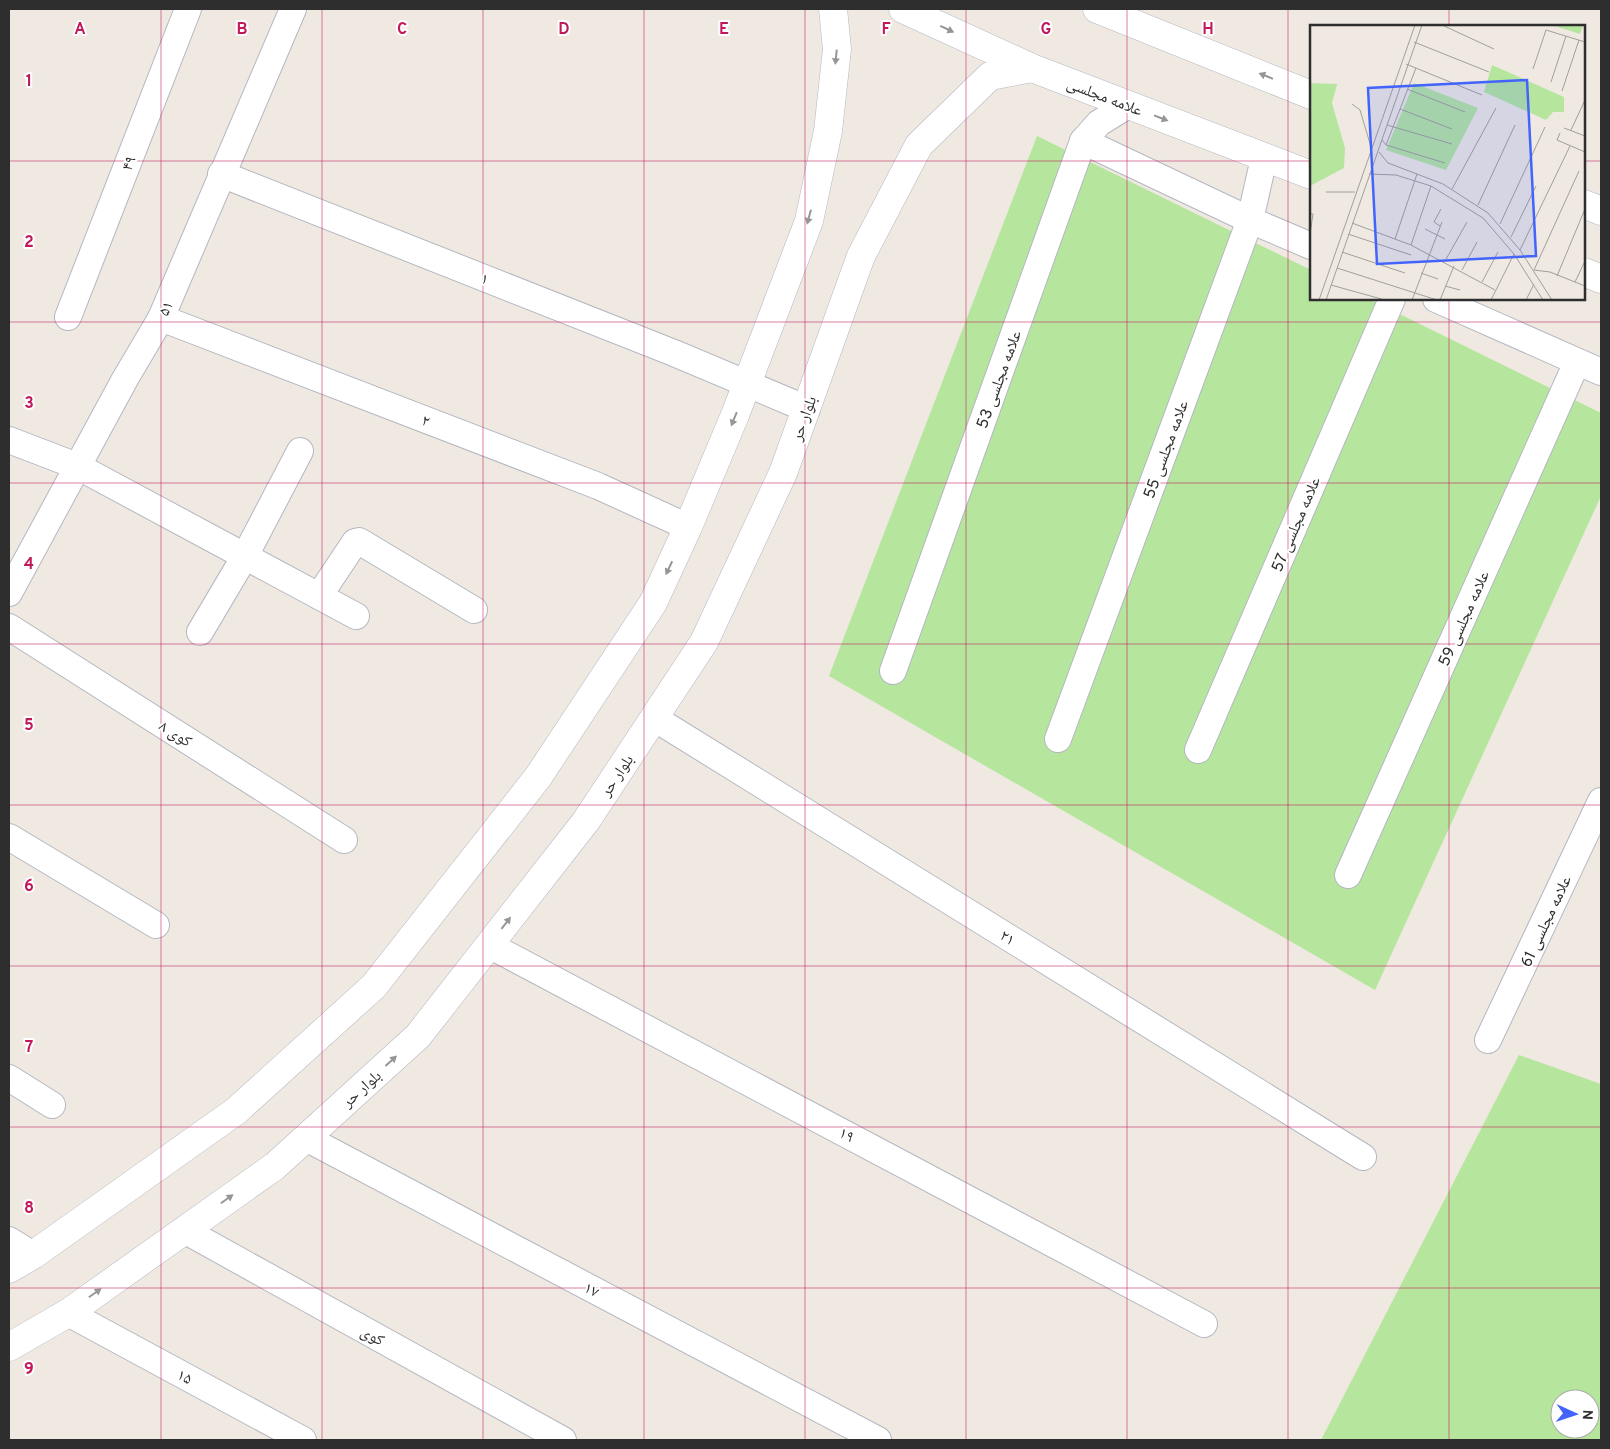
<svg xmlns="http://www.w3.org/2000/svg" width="1610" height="1449" font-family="Overpass,'Noto Naskh Arabic',sans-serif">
<rect width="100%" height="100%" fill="#efe9e1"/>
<g fill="#b6e59e" fill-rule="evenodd">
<path d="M1037,136L1311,270V299H1369L1601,413V496L1375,990L829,676Z"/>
<path d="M1519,1055L1601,1084V1440H1321ZM1560,1399H1590V1429H1560Z"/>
</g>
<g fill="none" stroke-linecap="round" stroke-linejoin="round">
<defs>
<g id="minor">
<path d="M1083,141L1250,220L1311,246"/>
<path d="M221,174L674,353L807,409"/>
<path d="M1436,299L1601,372"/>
<path d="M68,317L188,9"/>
<path d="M161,318L598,486L688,527"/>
<path d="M9,440L77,466L356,616"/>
<path d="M9,593L125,379L161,318L293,9"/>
<path d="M319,596L355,542L359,541L474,610"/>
<path d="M9,627L344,840"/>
<path d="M200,632L245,556L300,451"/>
<path d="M893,671L1083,141L1099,123L1128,105"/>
<path d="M654,718L1363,1157"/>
<path d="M1058,739L1250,220L1264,158"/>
<path d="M1198,750L1392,299"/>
<path d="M9,837L156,925"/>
<path d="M1348,875L1577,362"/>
<path d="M489,945L1204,1324"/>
<path d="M1488,1040L1601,801"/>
<path d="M9,1078L52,1105"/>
<path d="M306,1138L878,1440"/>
<path d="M184,1230L563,1440"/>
<path d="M9,1240L33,1255"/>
<path d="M68,1313L303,1440"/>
</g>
<g id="secondary">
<path d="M903,9L1032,68L1311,175"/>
<path d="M1097,9L1311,95"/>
<path d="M1584,204L1601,211"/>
<path d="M1584,272L1601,279"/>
<path d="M9,1269L33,1255L236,1111L374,986L538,777L653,603L688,527L735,415L809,221L828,131L837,49L833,9"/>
<path d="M9,1347L68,1313L275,1166L418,1036L586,821L704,642L783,473L861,256L919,145L990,76L1032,68"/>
</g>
</defs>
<use href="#minor" stroke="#b4b7c1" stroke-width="28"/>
<use href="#secondary" stroke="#b4b7c1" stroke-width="29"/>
<use href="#minor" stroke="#fff" stroke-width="26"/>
<use href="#secondary" stroke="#fff" stroke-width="28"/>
</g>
<defs><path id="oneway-solid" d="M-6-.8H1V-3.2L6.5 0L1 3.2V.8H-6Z" transform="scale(1.25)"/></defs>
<g fill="#969696">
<use href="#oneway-solid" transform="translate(947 29) rotate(25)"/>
<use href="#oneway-solid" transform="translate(836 57) rotate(96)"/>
<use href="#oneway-solid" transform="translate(1266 76) rotate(-158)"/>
<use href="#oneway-solid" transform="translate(1161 118) rotate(21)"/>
<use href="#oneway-solid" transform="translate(809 217) rotate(105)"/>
<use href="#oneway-solid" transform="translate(734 419) rotate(112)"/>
<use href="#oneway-solid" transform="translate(669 568) rotate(115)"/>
<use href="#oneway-solid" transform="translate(506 923) rotate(-52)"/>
<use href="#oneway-solid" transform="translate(391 1061) rotate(-42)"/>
<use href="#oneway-solid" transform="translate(227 1199) rotate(-35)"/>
<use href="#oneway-solid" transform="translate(95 1293) rotate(-35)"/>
</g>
<path fill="none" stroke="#c2185b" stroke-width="1" stroke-opacity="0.55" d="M161,9V1440M322,9V1440M483,9V1440M644,9V1440M805,9V1440M966,9V1440M1127,9V1440M1288,9V1440M1449,9V26M9,161H1311M1584,161H1601M1449,299V1440M9,322H1601M9,483H1601M9,644H1601M9,805H1601M9,966H1601M9,1127H1601M9,1288H1601"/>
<g text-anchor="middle" stroke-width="4" stroke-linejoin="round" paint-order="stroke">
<g font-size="16" fill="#2e2e2e" stroke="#fff">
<text transform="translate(1105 96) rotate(21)" y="6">علامه مجلسی</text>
<text transform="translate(128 163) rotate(-69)" y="6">۴۹</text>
<text transform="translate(485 278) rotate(22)" y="6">۱</text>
<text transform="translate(165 308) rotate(-66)" y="6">۵۱</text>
<text transform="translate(998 379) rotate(-70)" y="6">علامه مجلسی 53</text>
<text transform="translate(803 418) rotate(-70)" y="6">بلوار حر</text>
<text transform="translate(426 420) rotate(21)" y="6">۲</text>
<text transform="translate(1165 449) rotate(-70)" y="6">علامه مجلسی 55</text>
<text transform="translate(1295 524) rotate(-67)" y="6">علامه مجلسی 57</text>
<text transform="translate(1463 618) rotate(-66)" y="6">علامه مجلسی 59</text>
<text transform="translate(176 733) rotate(32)" y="6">کوی ۸</text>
<text transform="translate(616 775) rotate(-56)" y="6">بلوار حر</text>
<text transform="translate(1545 921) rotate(-65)" y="6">علامه مجلسی 61</text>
<text transform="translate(1008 937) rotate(32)" y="6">۲۱</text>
<text transform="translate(361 1088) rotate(-42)" y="6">بلوار حر</text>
<text transform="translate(847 1134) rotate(28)" y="6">۱۹</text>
<text transform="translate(592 1289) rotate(28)" y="6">۱۷</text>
<text transform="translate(373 1335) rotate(29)" y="6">کوی</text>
<text transform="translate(185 1376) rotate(28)" y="6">۱۵</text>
</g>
</g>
<g transform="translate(1310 25)">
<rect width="275" height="275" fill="#efe9e1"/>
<path d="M242,0H273L270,9ZM182,40L254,72V87H243L236,95L174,67ZM0,58L27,59L22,78L35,123L34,143L0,161ZM104,58L168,83L136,145L76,125Z" fill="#b6e59e"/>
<path fill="none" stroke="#a29e99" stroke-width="1" d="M132,0L184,24M236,5L275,17M104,17L179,47M96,39L172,70M223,44L236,5M241,57L256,11M97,64L155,87M252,66L269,15M42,79L50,85L61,122M90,84L142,104M77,100L142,119M254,103L275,111M261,105L275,75M250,108L247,115L275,127M72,115L76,120L135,138M76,120L106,43M69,127L78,138L133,159L178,188L210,225L242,275M269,146L224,245L240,247L275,261M59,149L86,150L121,161L173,193L204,229L233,275M142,164L186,83M16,167H45M168,180L205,100M0,189H3L0,209M42,198L101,220L185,265M190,199L235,102M130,201L124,197L131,184M115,204L135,214M38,209L101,230M201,212L226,161M85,214L107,149M101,220L121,161M210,225L260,121M32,227L95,248M135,236L157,197M27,243L127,275M152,245L167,217M111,248L128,254M247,251L275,184M172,257L188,227M265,257L275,236M21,260L75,275M135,261L150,265M9,275L105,0M16,275L112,0M102,275L132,197M130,275L144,241M181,275L204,229M216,275L224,259"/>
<path fill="#4264fb" fill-opacity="0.15" stroke="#4264fb" stroke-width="2.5" d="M217,55L226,231L67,239L58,63Z"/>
<rect width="275" height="275" fill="none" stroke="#2e2e2e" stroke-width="2.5"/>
</g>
<g font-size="16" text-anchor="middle" font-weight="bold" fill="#c2185b" stroke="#fff" stroke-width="4" stroke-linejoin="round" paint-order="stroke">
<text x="80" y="34">A</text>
<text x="242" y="34">B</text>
<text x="402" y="34">C</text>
<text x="564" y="34">D</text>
<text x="724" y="34">E</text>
<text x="886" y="34">F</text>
<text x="1046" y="34">G</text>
<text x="1208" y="34">H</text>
<text x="29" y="86">1</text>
<text x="29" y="247">2</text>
<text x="29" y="408">3</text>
<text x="29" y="569">4</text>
<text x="29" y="730">5</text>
<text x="29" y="891">6</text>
<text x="29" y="1052">7</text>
<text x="29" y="1213">8</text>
<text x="29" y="1374">9</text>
</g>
<rect width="1610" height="1449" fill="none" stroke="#2e2e2e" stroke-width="20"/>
<g transform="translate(1575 1414) rotate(93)"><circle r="24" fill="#ffffff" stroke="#ababab"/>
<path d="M0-4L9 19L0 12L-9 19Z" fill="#4264fb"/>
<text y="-8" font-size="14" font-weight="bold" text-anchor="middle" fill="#2e2e2e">N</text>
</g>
</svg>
